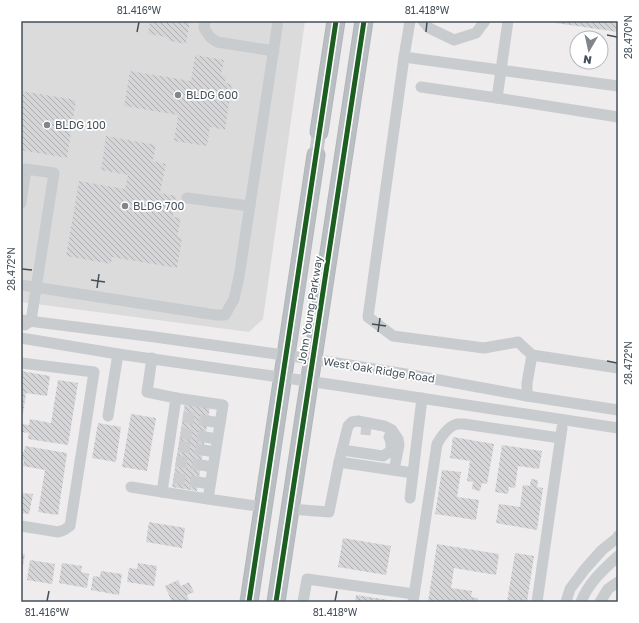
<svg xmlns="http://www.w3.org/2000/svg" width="639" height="623" font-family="'Golos Text',sans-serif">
<defs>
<pattern id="building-back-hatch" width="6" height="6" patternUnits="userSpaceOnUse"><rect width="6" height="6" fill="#d5d4d7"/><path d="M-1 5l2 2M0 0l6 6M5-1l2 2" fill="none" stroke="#aeaeb1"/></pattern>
</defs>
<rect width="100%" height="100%" fill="#eeecec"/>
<path fill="#dcdbdc" d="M21,21H305L263,319L249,332L21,302Z"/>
<g fill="url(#building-back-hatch)">
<path d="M150,21H190L186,44L169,41L166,37L148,34Z"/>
<path d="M557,21H618V32L556,23Z"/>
<path d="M195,55L224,60L221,75L226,76L225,83L232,84L225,130L210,127L207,146L174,141L178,115L124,106L130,71L191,81Z"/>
<path d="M21,91L76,100L67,158L21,150Z"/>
<path d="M106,136L156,145L153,161L166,164L160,193L176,196L173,217L181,218L177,237L182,238L177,268L112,257L111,264L66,256L79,181L125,189L128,175L101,170Z"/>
<path d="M21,371L50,376L47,396L26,393L23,414L21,413Z"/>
<path d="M58,380L78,383L68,445L28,439L29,433L21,432L22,424L29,425L30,419L51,423Z"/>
<path d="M185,403L210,406L197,491L172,487Z"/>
<path d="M131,414L156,418L147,471L122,467Z"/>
<path d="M98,423L121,427L116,462L92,458Z"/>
<path d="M453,437L494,444L487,484L482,483L480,491L472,489L473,482L467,481L470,461L450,458Z"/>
<path d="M502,445L542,451L539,469L518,466L515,488L509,487L508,494L495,492Z"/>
<path d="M25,446L67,453L58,515L38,512L45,470L23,466L24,460H21V452H24Z"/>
<path d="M442,470L461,472L457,497L479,500L476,520L435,514Z"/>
<path d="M531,479L538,480L537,487L543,488L537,530L496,523L499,504L520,507L523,485L530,486Z"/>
<path d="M21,493L33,494L29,514L21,513Z"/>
<path d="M149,522L185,528L182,548L146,542Z"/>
<path d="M343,538L391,546L386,575L338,567Z"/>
<path d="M437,544L499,554L496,575L454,568L451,588L472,591L471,597L478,598V602H428Z"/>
<path d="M515,553L534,556L527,602H507Z"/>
<path d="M21,554H25L22,572H21Z"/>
<path d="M30,560L55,564L52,584L27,580Z"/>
<path d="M62,563L82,566L81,572L89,574L87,588L59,583Z"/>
<path d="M138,563L157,566L154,586L127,582L129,568L137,569Z"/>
<path d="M101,571L122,574L119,595L91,590L93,576L100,577Z"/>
<path d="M178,580L181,586L189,582L194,592L187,595L190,602H172L165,586Z"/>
<path d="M356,595L395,601V602H355Z"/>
</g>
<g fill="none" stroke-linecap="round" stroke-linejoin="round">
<g stroke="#cccdcf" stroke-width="11" stroke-dasharray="11 5.5" stroke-linecap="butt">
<path d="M183,417L208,421"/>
<path d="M361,429L371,430"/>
<path d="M181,433L205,437"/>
<path d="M179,446L203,450"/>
<path d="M176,461L201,465"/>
<path d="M174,478L198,482"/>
</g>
<defs>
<g id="highway">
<path d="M319,132L336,21"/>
<path d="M249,602L316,155"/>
<path d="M276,602L364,21"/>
</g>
</defs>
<use href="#highway" stroke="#b2b6bc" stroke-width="19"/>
<g stroke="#c9ccce" stroke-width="11">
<path d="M205,21L204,28L210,37L217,42L274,51"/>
<path d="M410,21L404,57L618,86"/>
<path d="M423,21L429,28L454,40L476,33L485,21"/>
<path d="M404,57L368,317L393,336L484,348L518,342L532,355"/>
<path d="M421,87L497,98L508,21"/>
<path d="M497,98L618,117"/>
<path d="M187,198L250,206"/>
<path d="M21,203L26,169L54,173L31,321L25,325"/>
<path d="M21,285L216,315H225L234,299L239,277L278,21"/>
<path d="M21,320L155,337L312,359L412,375L527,396L618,410"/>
<path d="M21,338L118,354L335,385L618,428"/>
<path d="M152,358L147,392L176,398"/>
<path d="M21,363L94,372L70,526L64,530L58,532L21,526"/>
<path d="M527,396V383L532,355L618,368"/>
<path d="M108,416L118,354"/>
<path d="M208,421L220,423"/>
<path d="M205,437L217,439"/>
<path d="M203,450L215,452"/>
<path d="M342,450L383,456L391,451C391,446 392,442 389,437"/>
<path d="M339,462L348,426L352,422L358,421L384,426L392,430L398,439L399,445L394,470"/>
<path d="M201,465L213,467"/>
<path d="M198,482L210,484"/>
<path d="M131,487L162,492"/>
<path d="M410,498L413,473"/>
<path d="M208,499L162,492L176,398L223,405L208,499L263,507"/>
<path d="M290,509L329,512L339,462L413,473L422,398"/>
<path d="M303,602L307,579L414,594"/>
<path d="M413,602L437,444C441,437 448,426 457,424C459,424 461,424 464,424L560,438"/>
<path d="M537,602L562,428"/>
<path d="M566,602L570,589L585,569L602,550L617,538L618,536"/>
<path d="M581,602C588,583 604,569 618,556"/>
<path d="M600,602L608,589L618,582"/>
</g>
<path stroke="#c4c7cb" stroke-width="14" d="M316,155L319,132"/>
<use href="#highway" stroke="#b9bec3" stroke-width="17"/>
<defs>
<g id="cycleway">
<path d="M249,602L336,21"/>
<path d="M276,602L364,21"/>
</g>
</defs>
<use href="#cycleway" stroke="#fff" stroke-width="8"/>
<use href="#cycleway" stroke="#1b5e20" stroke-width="5"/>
</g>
<path fill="none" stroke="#444f59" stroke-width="1.5" d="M137,32L139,22M426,32L427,22M607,35L617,37M22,269L32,270M91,280L105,282M97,288L99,274M372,324L386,326M378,332L380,318M607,361L617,363M47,601L49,591M335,601L337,591"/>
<g fill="#80868c" stroke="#fff" stroke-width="1.5">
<circle cx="178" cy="95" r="4"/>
<circle cx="47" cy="125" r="4"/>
<circle cx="125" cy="206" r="4"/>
</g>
<g text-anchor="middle" stroke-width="3.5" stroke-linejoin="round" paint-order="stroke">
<g font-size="11" fill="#444f59" stroke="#fff" text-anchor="start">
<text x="186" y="99">BLDG 600</text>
<text x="55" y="129">BLDG 100</text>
<text x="133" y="210">BLDG 700</text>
</g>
<g font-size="11" fill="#444f59" stroke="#fff">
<text transform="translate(310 310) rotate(-81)" y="4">John Young Parkway</text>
<text transform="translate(379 370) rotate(9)" y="4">West Oak Ridge Road</text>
</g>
</g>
<rect width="639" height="623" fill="none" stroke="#ffffff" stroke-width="44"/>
<g transform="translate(589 50) rotate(189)"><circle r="19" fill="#ffffff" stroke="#b4b9bd"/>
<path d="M0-3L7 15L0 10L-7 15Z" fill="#80868c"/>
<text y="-6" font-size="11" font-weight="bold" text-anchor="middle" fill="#444f59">N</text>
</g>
<rect x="22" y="22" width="595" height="579" fill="none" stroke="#444f59" stroke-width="1.5"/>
<g font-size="10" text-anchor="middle" fill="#444f59">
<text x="139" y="14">81.416°W</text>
<text x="427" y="14">81.418°W</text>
<text transform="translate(628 37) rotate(-90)" y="4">28.470°N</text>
<text transform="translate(11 269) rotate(-90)" y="4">28.472°N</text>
<text transform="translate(628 363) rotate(-90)" y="4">28.472°N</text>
<text x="47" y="616">81.416°W</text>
<text x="335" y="616">81.418°W</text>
</g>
</svg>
